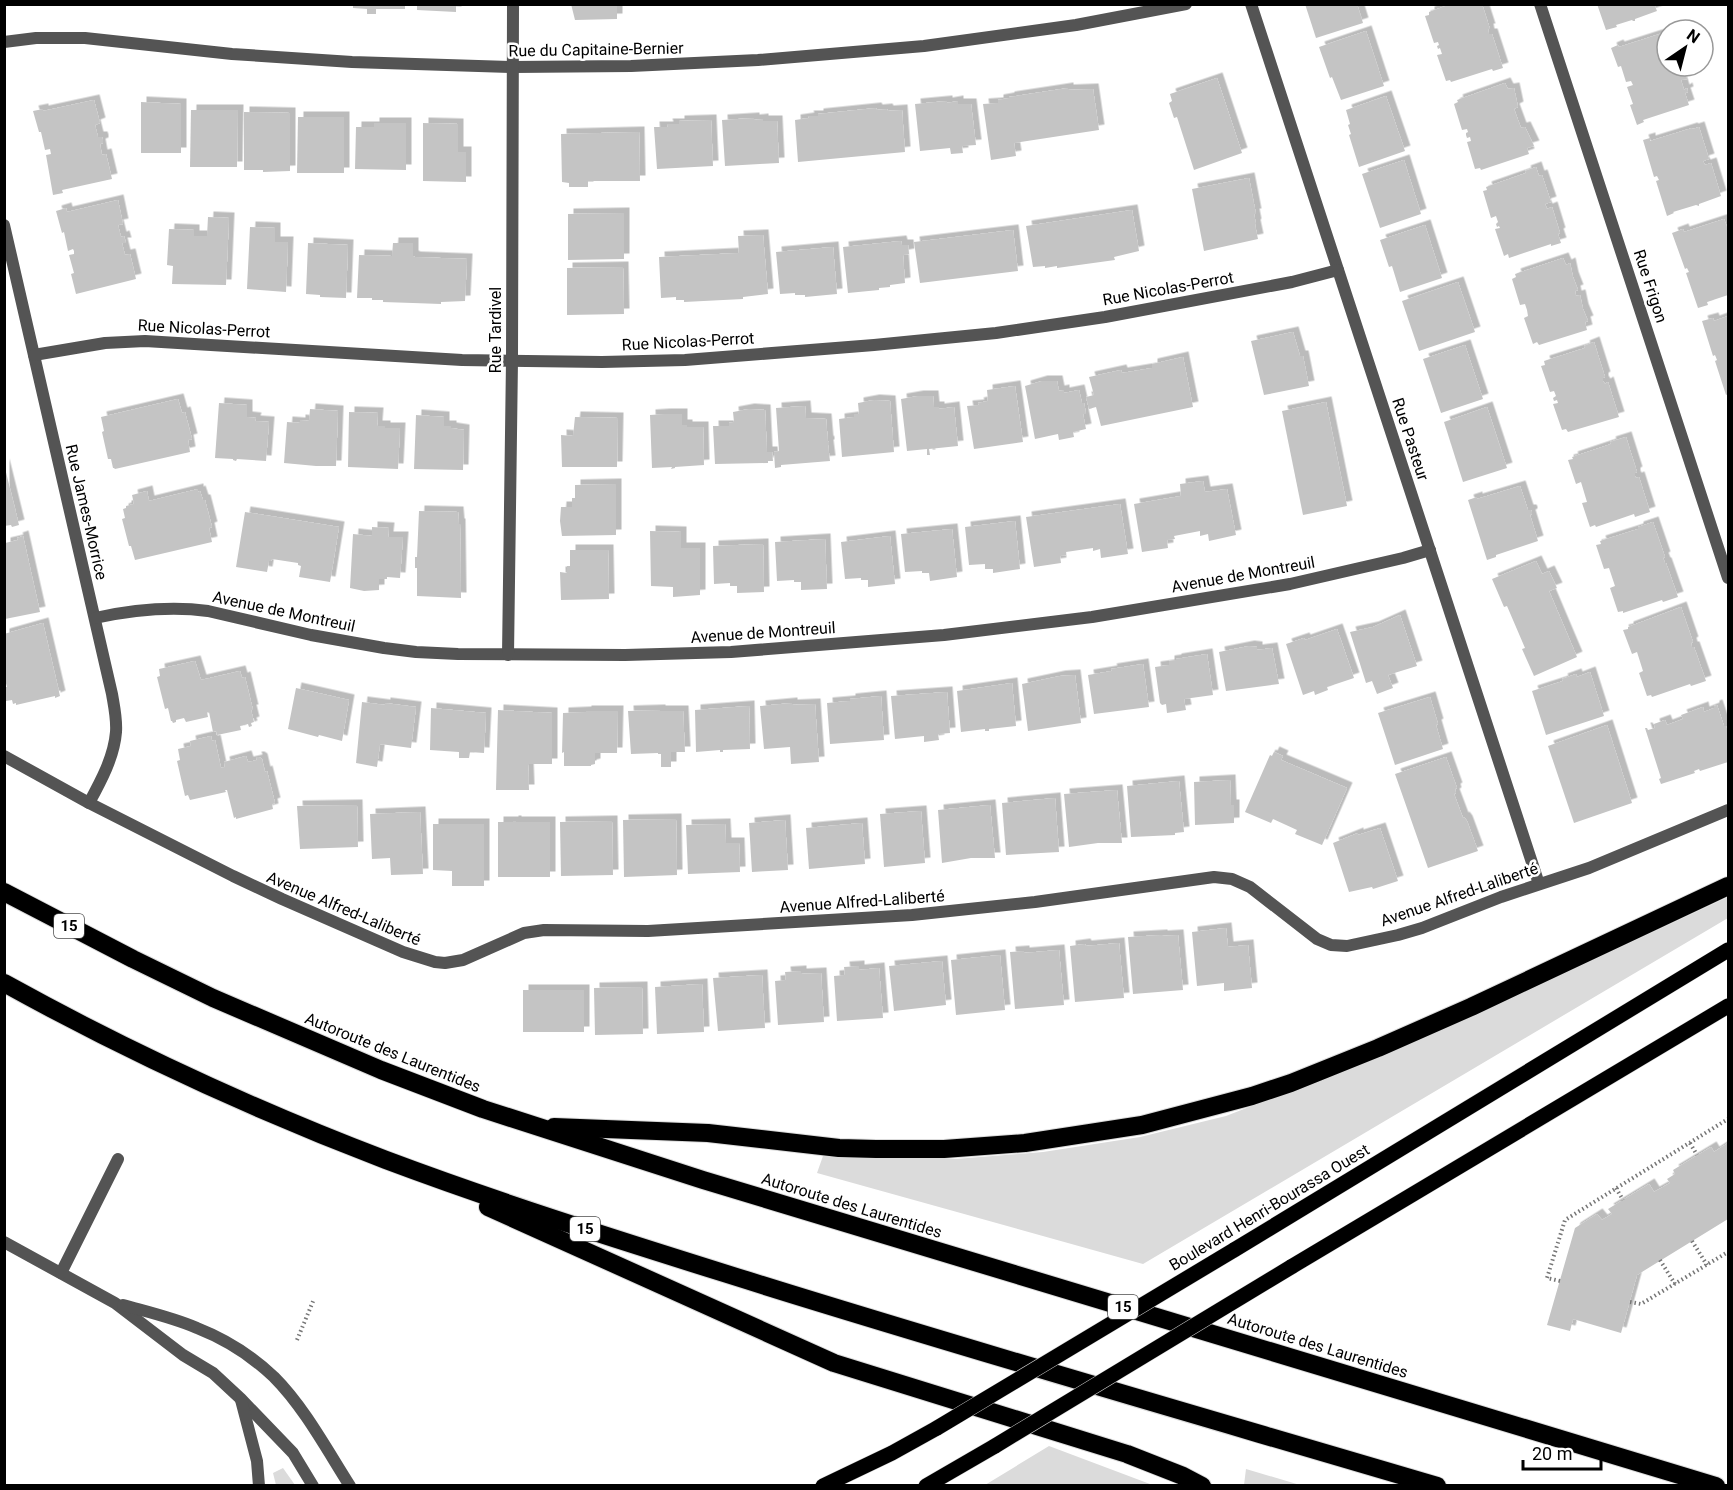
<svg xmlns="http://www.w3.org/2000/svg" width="1733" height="1490" font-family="Roboto,sans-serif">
<defs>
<filter id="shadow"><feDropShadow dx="5.5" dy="-5.5" stdDeviation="0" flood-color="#0004"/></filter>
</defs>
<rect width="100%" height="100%" fill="#fff"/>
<g fill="#dbdbdb">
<path d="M1728,897V918L1143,1264L817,1173L823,1156L955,1159L1043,1152L1140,1137L1226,1116L1318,1080L1471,1017Z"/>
<path d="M1049,1446L1150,1484L1153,1485H985Z"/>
<path d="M283,1468L295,1485H276L273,1473Z"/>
<path d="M1246,1469L1300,1485H1244Z"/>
</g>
<g fill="#c4c4c4" filter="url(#shadow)">
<path d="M353,4H405V9H376V14H367V9L353,8Z"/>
<path d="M571,4H617V19L575,20Z"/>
<path d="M1305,4H1357L1363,23L1316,38Z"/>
<path d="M1451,4H1482L1490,29H1488L1489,34H1492L1503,68L1493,71L1492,69L1451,82L1450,80L1446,81L1437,55L1442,54L1440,48L1438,49L1437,46L1439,45L1438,42L1434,43L1425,16L1429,15V12Z"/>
<path d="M1597,4H1654L1657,11L1635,19V21H1633L1632,20L1616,25L1617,27L1606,30Z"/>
<path d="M417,5H456V12L417,10Z"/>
<path d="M1366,31L1384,86L1341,100L1332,77L1330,78L1319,47Z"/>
<path d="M1666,32L1667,66H1677L1678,71L1684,69L1687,79L1681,80L1684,90L1687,88L1688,92L1685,93L1689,105L1643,120L1644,122L1637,125L1630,105L1633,104L1627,87L1633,85L1631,81L1626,82L1621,66L1618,67L1611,48L1618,45L1619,47Z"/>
<path d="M1217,78L1242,153L1194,170L1177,117L1174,118L1169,103L1172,101L1170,94Z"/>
<path d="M1505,83L1508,89L1514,88L1518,107L1514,109L1521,128L1525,127L1534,146L1527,148L1529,154L1481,170L1480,168L1475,169L1467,142L1471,141L1470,137L1467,138L1466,135V133L1468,132L1467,129L1462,130L1454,104L1458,102L1457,100Z"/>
<path d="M1068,88V90L1093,89L1099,130L1014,143L1016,156L991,160L983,104L998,103V100L1009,98V97Z"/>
<path d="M1386,96L1405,151L1359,167L1349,135L1351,134L1348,125L1350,124L1346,110Z"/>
<path d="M94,100L100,123L95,125L98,137H102L103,140V143L100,144L102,155L106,154L112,179L62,190L63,193L53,195L46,155L51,154L50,149L45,150L41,132H39L33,111L43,109V111Z"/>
<path d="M947,101V103L958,101V104H971L976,145L962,146L963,153L951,154L950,148L920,151L915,104Z"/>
<path d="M141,102L181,104V153H141Z"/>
<path d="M876,108L877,110L887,109L888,111L902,110L905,152L798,162L795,120L809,118L808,116H818V114Z"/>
<path d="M191,110H238L237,167H190Z"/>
<path d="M244,112L290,113V171L263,172V170H244Z"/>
<path d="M298,117H344V173H297Z"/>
<path d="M754,118V120L763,119V121H777L779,163L725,166L722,120Z"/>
<path d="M711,120L713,166L657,169L654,127H668L667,124H679V121Z"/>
<path d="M374,123H406V170L355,169L356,127H374Z"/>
<path d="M423,123L458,124V152H466V182L423,181Z"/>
<path d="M1699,127L1709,159L1703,161L1705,165L1711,163L1721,196L1699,204V206L1696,205L1673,212L1674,213L1667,216L1656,181L1659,180L1657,176L1654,177L1643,140L1650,138V141L1692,128L1693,129Z"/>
<path d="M639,132L640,181H588V187H569V183L562,182L561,134Z"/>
<path d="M1404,160L1421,214L1380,228L1362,174Z"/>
<path d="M1536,167L1539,176L1542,175L1551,202L1545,204L1547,209L1552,207L1560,233L1558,234L1561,243L1551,246V244L1509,258L1508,254L1504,256L1495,229L1500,228L1499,226L1497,227L1496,224L1498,222L1496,216L1491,218L1483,191L1487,190L1486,187L1526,173L1525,171Z"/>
<path d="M1249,178L1256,214H1254L1256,224L1255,225L1258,239L1204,251L1192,189Z"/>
<path d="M118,200L123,224L118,225L121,237L124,236L126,243H122L125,255L130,254L136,279L76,294L71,274L74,273L69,255L74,254V251L73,249L68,251L64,232L62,233L56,211L66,208L67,212Z"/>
<path d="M1132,210L1139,251L1114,257L1115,260L1057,268V266L1045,268V266L1033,267L1026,226Z"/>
<path d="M624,213V259L568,260V214Z"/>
<path d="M208,217L229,218L226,285L172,284L173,266L167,265L169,229L194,230V236H207Z"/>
<path d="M1724,219L1727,227L1728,226V295L1707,302L1708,305L1698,308L1686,273L1689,272L1687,268L1685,269L1672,233L1683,229L1684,232Z"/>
<path d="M1425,225L1442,278L1400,292L1392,266L1389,267L1380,240Z"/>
<path d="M250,227L275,228V242H288L286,292L247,289Z"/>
<path d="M1013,230L1018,271L920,283L914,242Z"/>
<path d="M763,235L768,294L743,297V299L684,302V300H676V297L661,298L659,257L739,253L738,236Z"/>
<path d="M901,241L902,245H908L909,254L903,255L905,283L890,285V287L879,288V290L848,293L843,247Z"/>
<path d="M308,243L348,245L346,298L320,297V295L306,294Z"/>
<path d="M393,243H413V256L415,257L467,259L465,301L441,302V304L413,303L383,302V300H372V298H357L359,255L392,256Z"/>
<path d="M833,247L837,294L805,297V295H795V293L780,294L776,252Z"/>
<path d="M1563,258L1566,265L1570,263L1573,277L1578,290L1575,291L1576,296L1580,295L1583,309L1588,321L1585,322L1587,330L1539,345L1537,342L1533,344L1524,318L1528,316L1527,310L1525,304L1520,305L1512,279L1516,277L1515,274Z"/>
<path d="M623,267L624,314L567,315V268Z"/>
<path d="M1458,282L1475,332L1419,351L1402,301Z"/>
<path d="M1728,316V394L1726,395L1715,361L1717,360L1715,355L1713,356L1702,321L1713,318L1714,321Z"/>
<path d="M1293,332L1300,356H1303L1309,386L1264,395L1251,341Z"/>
<path d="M1594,342L1605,377L1603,378V381L1605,384L1608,382L1619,417L1568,432L1566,429L1562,430L1553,404L1558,403L1557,400L1554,401L1553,398L1556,396L1554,391L1550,392L1541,366L1545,365L1544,361L1585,348L1584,346Z"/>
<path d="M1465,345L1483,399L1441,413L1423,359Z"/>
<path d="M1183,357L1193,407L1101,426L1096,407L1089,409L1086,397L1094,395L1089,377L1121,370L1122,373L1152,368V364Z"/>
<path d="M1042,381H1057L1059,391L1064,390V393L1079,390L1082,403H1084L1085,408L1086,414H1083L1086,429L1073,432L1074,437L1059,440L1058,434L1035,439L1025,386Z"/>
<path d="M1015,386L1023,442L974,449L967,406L979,405L978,403L988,401L987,390Z"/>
<path d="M918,396H933L934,407H939V409L954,407L958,446L929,449L930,455H927V449L907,451L901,399Z"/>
<path d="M178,399L182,413L185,412L192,439L188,440L190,452L115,469L114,468H113L111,459H108L102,432L104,431L101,417Z"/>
<path d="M874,400L890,401L894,452L842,457L839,419L854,417V414H859L858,403Z"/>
<path d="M1326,402L1347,506L1303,515L1282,411Z"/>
<path d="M219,403L247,405V417L256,418L255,421L269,422L266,461L237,459L236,461L233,460V459L215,458Z"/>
<path d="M805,406L806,418L826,419L828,442L829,441V445H828L830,461L781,465V467L775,468L774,452L779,451L776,408Z"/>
<path d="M1487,407L1507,468L1463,482L1444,422Z"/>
<path d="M310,409L338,411L336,466H316L284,463L287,422L300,423V420L309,421Z"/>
<path d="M749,409L765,410L767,452H772L773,461H768V463L715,464L713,426H729V423L734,422L733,412Z"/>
<path d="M349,412L378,413L377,426H385V428H400L398,469L348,467Z"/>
<path d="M665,414H682V425H687V427H703L704,465L675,467V468L671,469L672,467L652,468L650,415Z"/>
<path d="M416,415L444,417V426H451V428L464,430L463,470L414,469Z"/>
<path d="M575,417L618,418L617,467H562L561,435L573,436Z"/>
<path d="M1626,437L1637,472L1635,473V476L1636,478L1639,477L1650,512L1635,517L1634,514L1596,527L1595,525L1590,527L1582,503L1587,502L1581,482L1576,484L1568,460L1573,459L1572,457L1611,444L1610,442Z"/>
<path d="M4,464L19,525L12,527L11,525L4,526Z"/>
<path d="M1203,481L1205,492L1227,489L1236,535L1209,541L1208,534L1200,536V531L1174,536L1175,539L1167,540L1168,548L1142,552L1134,504L1181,496L1180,484Z"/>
<path d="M616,484V535L562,536L560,521L561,507H572V498H575V485Z"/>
<path d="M1520,486L1528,510H1531L1532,512V514L1530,515L1538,541L1496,555V557L1487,560L1468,500L1477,497V499Z"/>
<path d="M198,489V492L200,491L203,500H205L212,527L209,528L212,542L135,560L131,546H129L122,519L125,518L123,509L126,508V506L134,504L132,495L147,491L149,501Z"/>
<path d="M1120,504L1128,554L1101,558L1100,549L1093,551V548L1066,552V555L1060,556L1061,563L1034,567L1026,517Z"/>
<path d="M419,511L458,512L459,524H460L461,598L417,596V568H415V557H417Z"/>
<path d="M245,512L339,527L330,582L299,577L301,566L298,565V563L272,559L271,561H269L267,572L236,567Z"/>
<path d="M1015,521L1020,569L993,573V569H985V564L969,565L965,527Z"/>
<path d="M1653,522L1665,557L1663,558L1665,563H1666L1678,597L1663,602L1662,600L1623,613V611L1618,612L1610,588L1615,586L1609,568L1604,569L1596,545L1601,544L1600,541L1638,529V527Z"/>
<path d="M372,527L389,528L388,537H403L400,578L387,577V579H379V590L364,591L350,588L353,534L372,536Z"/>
<path d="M952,529L957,577L930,581L929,573H922V571L905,572L901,534Z"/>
<path d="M650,531L681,532V548H700V595L673,597V587L651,586Z"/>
<path d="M23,536L40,612L5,619V543L18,540L17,538Z"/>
<path d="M890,536L895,584L868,587V580H861V578L845,579L841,542Z"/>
<path d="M825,539L827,589L801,590V582H794V580L777,581L775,542Z"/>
<path d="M763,544L764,592L737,593V586H730V583L714,584L713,546Z"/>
<path d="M570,550H608L609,599L561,600L560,572L567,573V566H570Z"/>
<path d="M1536,561L1542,574L1549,571L1557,588L1549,591L1577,657L1534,676L1522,649L1525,648L1507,606L1504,607L1492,579Z"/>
<path d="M1681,607L1693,642L1691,643L1692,647H1694L1706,681L1691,686L1690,684L1652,697L1651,695L1647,696L1639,673L1643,671L1637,652L1632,654L1623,630L1628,629V627Z"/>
<path d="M1400,615L1417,666L1388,675L1393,688L1377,694L1372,681L1366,683L1350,632L1373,627Z"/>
<path d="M43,623L60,696L55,698V696L16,705V703L13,704L12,700L6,701L4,695V687H7L4,676V634Z"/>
<path d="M1337,629L1354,678L1327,687L1328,690L1315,695L1314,691L1303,695L1286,644L1304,638L1305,640Z"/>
<path d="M1249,646L1257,647V650L1272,648L1279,684L1226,691L1219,652Z"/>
<path d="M1207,654L1213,695L1184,699L1186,710L1167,713L1166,704L1162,705L1160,703L1155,667L1169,665V661L1176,660V659Z"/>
<path d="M195,661L201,680L240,671L242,678L245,677L253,710H251L254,722L251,723L252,726L249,727L248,724L240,726L241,730L217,735L216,731L213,732L209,712H207L208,717L186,722L184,718L176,720V722L173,723L172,721H171L168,708L165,709L157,677L160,676L159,669Z"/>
<path d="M1143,664L1149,707L1094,714L1088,675L1112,671L1111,669Z"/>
<path d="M1590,672L1604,716L1546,735L1532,691L1563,681L1562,679L1576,674L1577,677Z"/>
<path d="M1075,675L1081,723L1028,731L1022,684L1060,676Z"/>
<path d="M1012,683L1016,726L989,729V731H985V729L961,732L957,691Z"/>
<path d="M296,688L349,700L342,741L319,735L318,737L288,729Z"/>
<path d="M947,692L950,733L938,734L939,740L924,742V736L895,739L891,696Z"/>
<path d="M881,696L884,740L830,744L827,703L850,701V699Z"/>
<path d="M1430,697L1438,724L1436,725L1443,749L1395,765L1378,713Z"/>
<path d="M362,702L385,705V703L416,707L411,748L380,744L377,767L356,763Z"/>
<path d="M792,703V705L815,704L819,762L791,764L790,747L764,749L760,706Z"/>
<path d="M1717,705L1724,726H1726L1728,732V762L1700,771L1699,769L1694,771L1695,773L1661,784L1659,779L1661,778L1645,728H1647L1648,730L1655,728L1654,724L1665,720L1667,725L1683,719L1681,715L1703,707L1704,712L1714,708V706Z"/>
<path d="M749,706L750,749L723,750V752H720V750L696,752L695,710Z"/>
<path d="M431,708L486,713L484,753L470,752L469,758H459V752L430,750Z"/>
<path d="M498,710L552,713V764H528L529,790H496Z"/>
<path d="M660,710V711H683L685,752H671V767H661V754H658V753L631,754L628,711Z"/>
<path d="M586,711H618L617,753H595V764L591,765V766H564V752L562,753L563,713L586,712Z"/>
<path d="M1607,725L1632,803L1574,823L1548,746Z"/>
<path d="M211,736L212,741L215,740L221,768L225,767L224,762L246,756L248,762L257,760L256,757H259L262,759L265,772L267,771L275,803L272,804L273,809L236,819V817L234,818L227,790H225L226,792L190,800L188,795L185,796L177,761L180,760L178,749L191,746L190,741Z"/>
<path d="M1274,752L1283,756L1281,760L1347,788L1322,845L1295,834L1297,830L1273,819L1271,823L1245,812L1270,755L1272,756Z"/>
<path d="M1446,757L1457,788L1455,789L1456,793L1454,794L1463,818L1464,817L1467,821L1478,851L1428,868L1395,774Z"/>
<path d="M1230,780L1231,805H1234V823L1195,825L1194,782Z"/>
<path d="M1179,781L1184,832L1175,833V835L1131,837L1127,786Z"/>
<path d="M1117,790L1122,843H1098L1069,847L1064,794Z"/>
<path d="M1055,798L1059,852L1006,855L1002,803Z"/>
<path d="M357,805L358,847L300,849L297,806Z"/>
<path d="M990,805L995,858H971L942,863L938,810Z"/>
<path d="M921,811L925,863L884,867L880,814Z"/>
<path d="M420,812L423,874L391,875L390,858L372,859L370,814Z"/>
<path d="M676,819L677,875L624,877L623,820Z"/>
<path d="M785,820L788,870L752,872L749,823Z"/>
<path d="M513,821H516V822H550V877H498V822H513Z"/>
<path d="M612,821L613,875L561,876L560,822Z"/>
<path d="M862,823L865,864L809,869L806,828Z"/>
<path d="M433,824H484V886H452V871L433,870Z"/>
<path d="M725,824L726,843H739L740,872L688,874L686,825Z"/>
<path d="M1380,828L1398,881L1373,889L1372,887L1349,892L1333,843L1358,833V835Z"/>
<path d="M1226,928L1228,947L1248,945L1252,988L1224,991V983L1197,986L1192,932Z"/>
<path d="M1162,935V936L1178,935L1183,990L1133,994L1128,937Z"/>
<path d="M1119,943L1124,998L1075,1002L1070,946L1085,944L1086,946Z"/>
<path d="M1059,950L1064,1005L1015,1009L1010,952L1024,951V953Z"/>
<path d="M1000,955L1005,1010L956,1015L951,960Z"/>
<path d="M942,961L946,1005L894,1011L889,966Z"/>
<path d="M859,966V970L879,968L883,1018L837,1021L834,976L845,975L844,967Z"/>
<path d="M801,971V974L821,973L824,1022L778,1025L775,981L786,980L785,972Z"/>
<path d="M762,975L765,1028L718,1031L713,978Z"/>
<path d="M702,984L704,1032L657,1034L655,987Z"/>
<path d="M642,987L643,1034L595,1035L594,988Z"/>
<rect x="523" y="990" width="61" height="42"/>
<path d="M1728,1143V1219L1637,1275L1621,1333L1573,1319L1570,1331L1547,1325L1575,1228L1597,1214L1602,1220L1612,1214L1608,1209L1649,1184L1654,1192L1670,1183L1667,1179L1675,1174L1673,1170L1711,1147L1714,1152Z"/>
</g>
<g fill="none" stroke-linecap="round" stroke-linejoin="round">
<defs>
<g id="primary">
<path d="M1234,1250L1728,950"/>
<path d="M1291,1267L1728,1006"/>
<path d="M823,1486L892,1453L937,1428"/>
<path d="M926,1486L995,1446"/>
</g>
<g id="highway">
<path d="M4,892L133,959L213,998L381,1070L483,1109L703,1180L1716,1486"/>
<path d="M4,983C127,1051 255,1110 386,1160C498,1202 612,1238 727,1274C962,1348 1200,1416 1437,1486"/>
<path d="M554,1127L708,1133L839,1148L876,1149H944L1025,1143L1142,1125L1252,1096L1291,1083L1378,1048L1471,1007L1728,886"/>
<path d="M488,1207L834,1363L1127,1454L1183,1476L1202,1486"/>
</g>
</defs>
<use href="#primary" stroke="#dbdbdb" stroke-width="16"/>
<use href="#highway" stroke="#dbdbdb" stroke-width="20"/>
<g stroke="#767676" stroke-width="4" stroke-dasharray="1.5 3" stroke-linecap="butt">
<path d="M1690,1143L1697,1155"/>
<path d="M1616,1188L1623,1200"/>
<path d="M1692,1241L1707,1265"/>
<path d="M1660,1260L1675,1284"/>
<path d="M1560,1281L1547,1278L1565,1220L1728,1119"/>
<path d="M1630,1302L1641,1304L1728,1252"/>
<path d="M297,1340L314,1299"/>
</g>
<g stroke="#545454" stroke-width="12">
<path d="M4,1242L115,1303L183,1355L213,1373L241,1399L293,1453L313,1486"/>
<path d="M61,1273L118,1159"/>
<path d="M123,1305C148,1312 174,1318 197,1328C225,1339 252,1356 274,1377C304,1407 327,1450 350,1486"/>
<path d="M241,1400L257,1461L259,1486"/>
</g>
<g stroke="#545454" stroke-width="12">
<path d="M1251,4L1539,884"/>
<path d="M1540,4L1728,578"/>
<path d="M4,42L36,38H85L232,54L352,62L513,67L631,66L758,60L924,46L1076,25L1186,4"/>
<path d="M4,225L112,694C114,706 117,719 116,732C114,757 101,781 89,803"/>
<path d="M34,355L105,343L145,341L462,360L602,362L685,360L874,345L996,333L1105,317L1292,282L1338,270"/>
<path d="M95,618C132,610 170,606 208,611L311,635L384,648L416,652L458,654L625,655L731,652L944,635L1092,617L1290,584L1403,558L1430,550"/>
<path d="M508,655L512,360L513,4"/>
<path d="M4,756L89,803L233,876L282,899L403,952L435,962L445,963L463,960L524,933L544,930L648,931L912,915L1035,902L1214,877L1232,879L1250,887L1317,939L1331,945L1347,946L1398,935L1422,928L1501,897L1589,868L1728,810"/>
</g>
<use href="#primary" stroke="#000" stroke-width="15"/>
<use href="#highway" stroke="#000" stroke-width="18"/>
<defs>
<g id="primary-bridge">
<path d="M937,1428L1234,1250"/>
<path d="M995,1446L1291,1267"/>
</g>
</defs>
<use href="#primary-bridge" stroke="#dbdbdb" stroke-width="16" stroke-linecap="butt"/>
<use href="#primary-bridge" stroke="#000" stroke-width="15"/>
</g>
<g text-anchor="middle" stroke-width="5" stroke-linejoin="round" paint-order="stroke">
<g fill="#fff" stroke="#4c4c4c" stroke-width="1.5">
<rect x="54" y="914" width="30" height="24" rx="4.5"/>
<rect x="570" y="1217" width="30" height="24" rx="4.5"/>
<rect x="1108" y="1295" width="30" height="24" rx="4.5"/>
</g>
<g font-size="15" font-weight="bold" fill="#000">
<text x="69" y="931">15</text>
<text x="585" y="1234">15</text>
<text x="1123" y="1312">15</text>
</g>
<g font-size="16" fill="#000" stroke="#fff">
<text transform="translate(596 49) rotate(-1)" y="6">Rue du Capitaine-Bernier</text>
<text transform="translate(1651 286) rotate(72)" y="6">Rue Frigon</text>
<text transform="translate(1168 288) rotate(-10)" y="6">Rue Nicolas-Perrot</text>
<text transform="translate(204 328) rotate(3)" y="6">Rue Nicolas-Perrot</text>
<text transform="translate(495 330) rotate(-90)" y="6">Rue Tardivel</text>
<text transform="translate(688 341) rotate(-3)" y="6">Rue Nicolas-Perrot</text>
<text transform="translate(1411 439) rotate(72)" y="6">Rue Pasteur</text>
<text transform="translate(87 512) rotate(77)" y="6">Rue James-Morrice</text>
<text transform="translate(1243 574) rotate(-10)" y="6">Avenue de Montreuil</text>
<text transform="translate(284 611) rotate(12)" y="6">Avenue de Montreuil</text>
<text transform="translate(763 632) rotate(-4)" y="6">Avenue de Montreuil</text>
<text transform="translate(1459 894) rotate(-19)" y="6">Avenue Alfred-Laliberté</text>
<text transform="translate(862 901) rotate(-4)" y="6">Avenue Alfred-Laliberté</text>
<text transform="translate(344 908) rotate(23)" y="6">Avenue Alfred-Laliberté</text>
<text transform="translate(393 1052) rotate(22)" y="6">Autoroute des Laurentides</text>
<text transform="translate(852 1205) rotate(17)" y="6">Autoroute des Laurentides</text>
<text transform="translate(1269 1207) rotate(-31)" y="6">Boulevard Henri-Bourassa Ouest</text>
<text transform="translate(1318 1345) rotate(17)" y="6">Autoroute des Laurentides</text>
</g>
</g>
<rect width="1733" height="1490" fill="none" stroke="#000000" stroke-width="12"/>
<g transform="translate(1685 48) rotate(35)"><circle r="28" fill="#ffffff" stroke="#999999" stroke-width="1.5"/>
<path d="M0-4.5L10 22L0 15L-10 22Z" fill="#000000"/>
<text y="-9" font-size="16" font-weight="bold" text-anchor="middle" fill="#000000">N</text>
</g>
<path d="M1523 1460v9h78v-9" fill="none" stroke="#000000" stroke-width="3"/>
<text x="1532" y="1460" font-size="18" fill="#000000" stroke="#ffffff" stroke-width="4.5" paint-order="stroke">20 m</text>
</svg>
